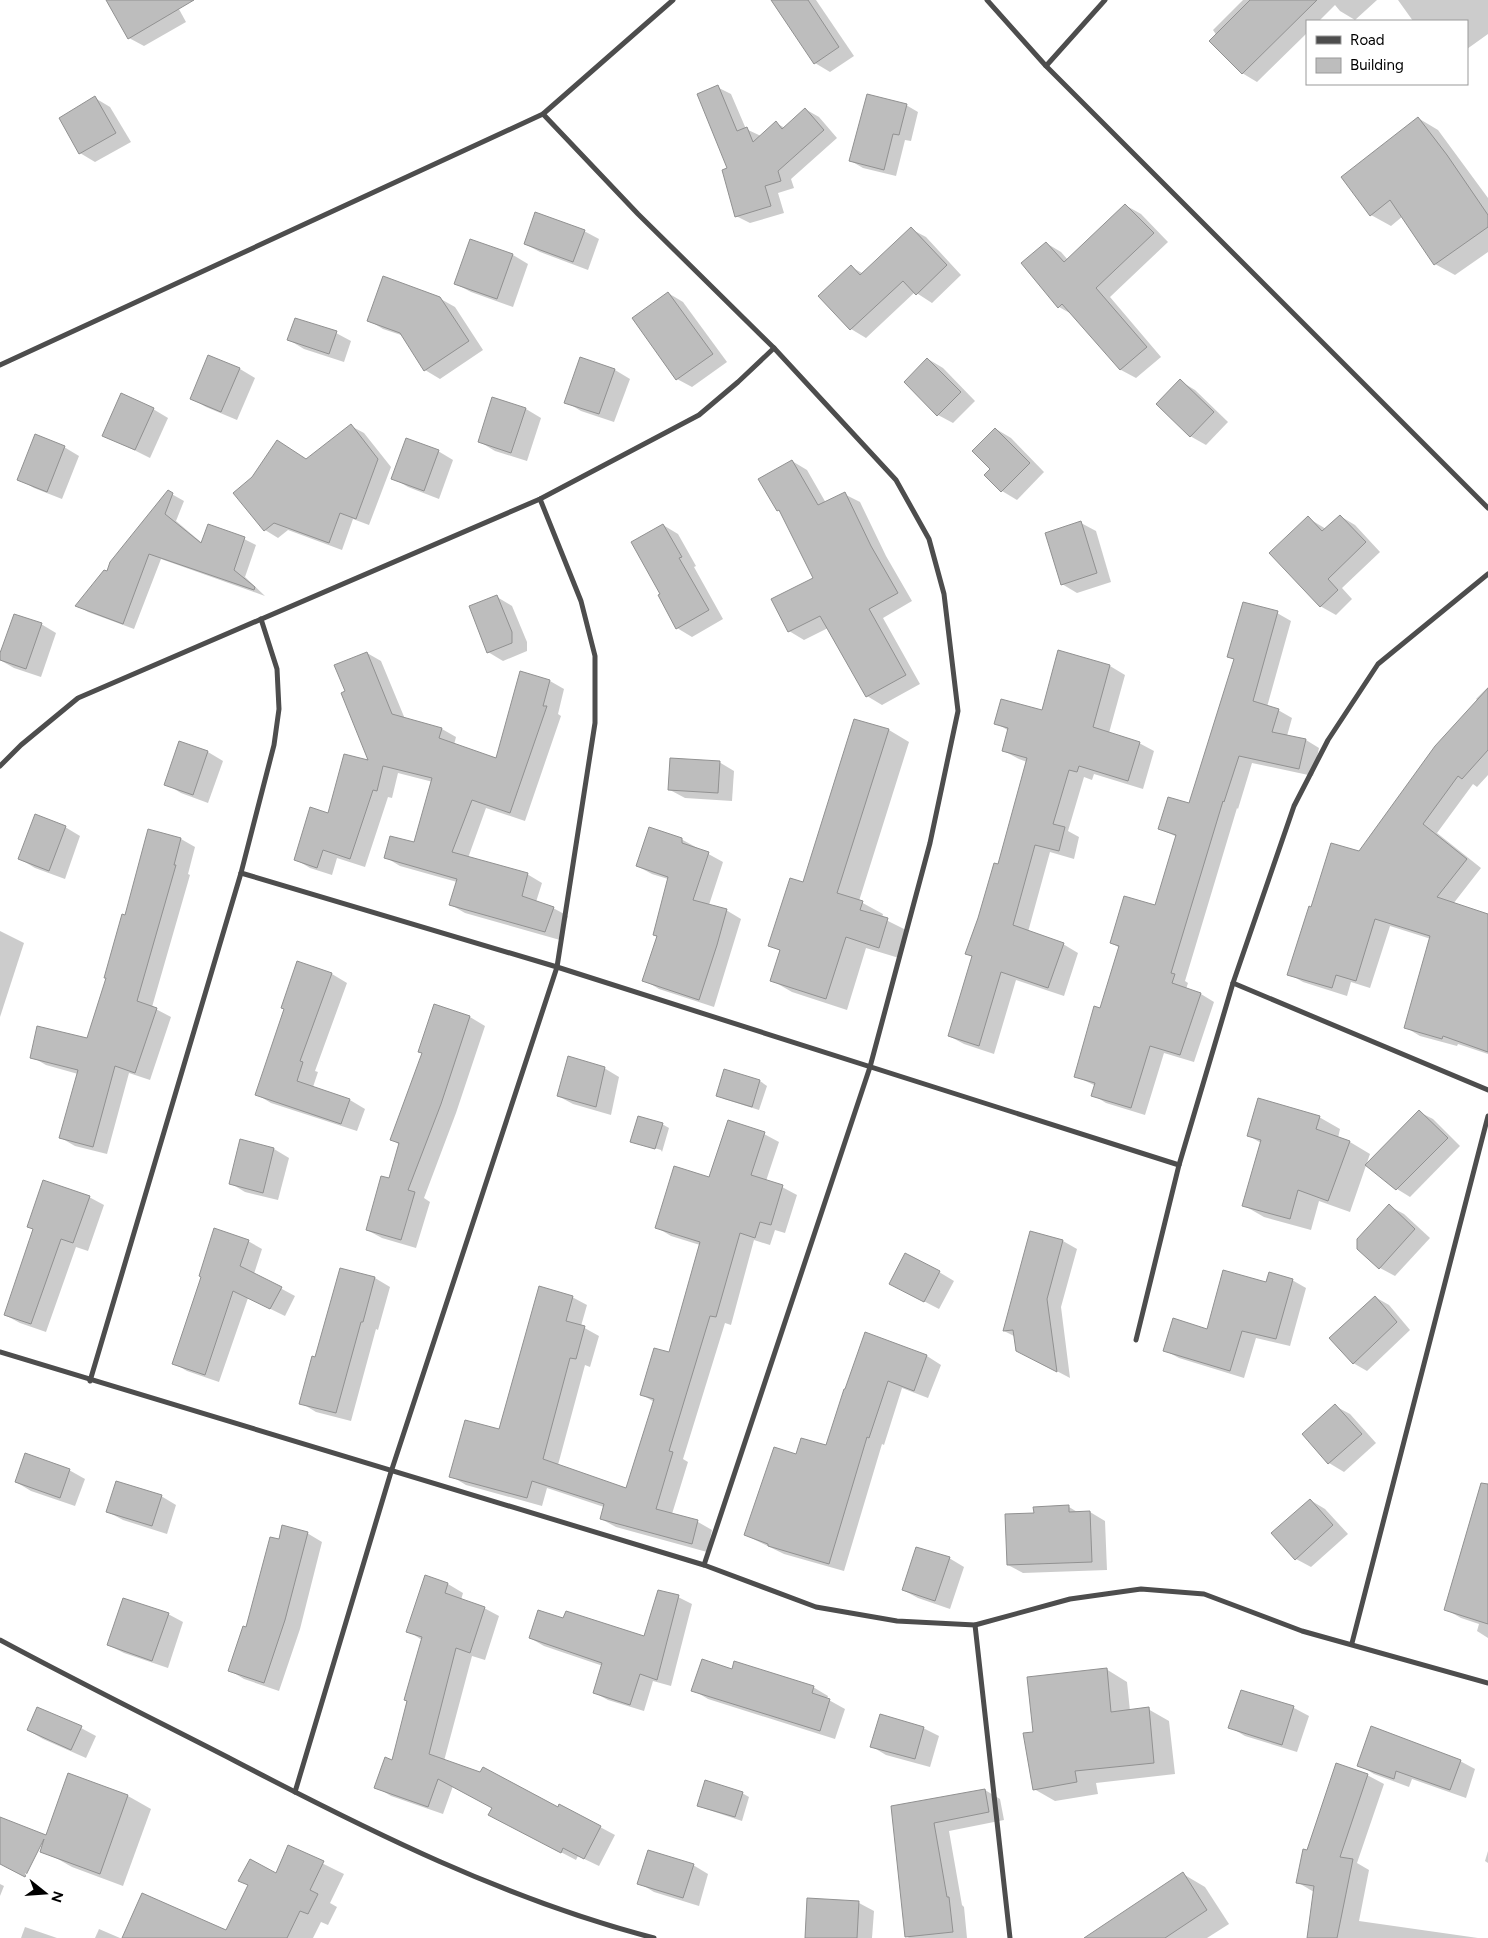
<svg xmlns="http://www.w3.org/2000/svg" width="1488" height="1938" font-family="Figtree,sans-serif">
<rect width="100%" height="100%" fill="#fff"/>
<g fill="#0003">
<path d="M113,0H174L186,22L144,46L129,38Z"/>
<path d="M773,0H816L854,56L830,72L815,63Z"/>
<path d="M1243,0H1377L1355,20L1340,11L1335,5L1319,21H1307V33L1257,82L1242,73L1213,30Z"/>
<path d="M1398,0H1488V34L1467,49V21H1413Z"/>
<path d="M717,87L731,94L746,129L761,136L776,123L785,128L805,109L819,117L837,138L791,179L794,188L778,193L784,213L750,223L736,216Z"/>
<path d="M95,98L110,107L131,142L95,162L80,153L60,118Z"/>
<path d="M906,105L918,112L911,141L905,140L896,176L863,168L851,161Z"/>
<path d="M1418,118L1438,130L1488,198V252L1455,275L1435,264L1403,216L1391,226L1371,215Z"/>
<path d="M1125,205L1141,214L1168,242L1110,297L1161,357L1136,378L1121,370L1075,316L1059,307L1046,243L1061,252L1068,260Z"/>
<path d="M911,229L926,237L961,275L932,303L915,292L866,338L851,329L820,296L851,267L864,274Z"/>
<path d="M584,231L599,239L588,270L540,252L525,244Z"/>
<path d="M471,241L513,255L528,264L513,307L471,292L456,284Z"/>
<path d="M668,293L683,302L727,362L692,387L677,379Z"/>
<path d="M439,298L455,307L483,350L440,379L425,370L404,336L383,329L368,320Z"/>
<path d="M336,333L351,341L344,362L304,349L289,340Z"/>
<path d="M209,356L240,369L255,378L237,420L206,407L191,398Z"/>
<path d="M928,359L943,368L975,401L953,423L938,415Z"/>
<path d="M615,370L630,379L614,422L581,411L566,402Z"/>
<path d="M1180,381L1195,390L1228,422L1206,445L1190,436Z"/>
<path d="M493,399L526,409L541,418L527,461L495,451L480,442Z"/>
<path d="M153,409L168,418L150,458L104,435Z"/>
<path d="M351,426L364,433L391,467L369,525L353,519L342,550L288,530L278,538L265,530L235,493L307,460Z"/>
<path d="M996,429L1011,438L1044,472L1017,500L1002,491L991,469Z"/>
<path d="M64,447L79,456L62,499L34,488L19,479Z"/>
<path d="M438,451L453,460L439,499L408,487L393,478Z"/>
<path d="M792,461L807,470L826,503L844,494L860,502L886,556L912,601L883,618L920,684L882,705L867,696L828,628L804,640L789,631L814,578L781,513L778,510Z"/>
<path d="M168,492L184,501L176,521L202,543L244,539L256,545L245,577L265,596L161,559L134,629L88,612L77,605L108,573Z"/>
<path d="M1340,516L1355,525L1380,552L1342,588L1352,599L1336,615L1320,606L1308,518L1326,529Z"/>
<path d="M1081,523L1096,531L1111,582L1077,593L1062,584Z"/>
<path d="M663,525L678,534L696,566L694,567L723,619L692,637L677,628L662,594Z"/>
<path d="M497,597L512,606L527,642V651L503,661L488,652Z"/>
<path d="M1277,613L1291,621L1267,707L1278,710L1292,718L1287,736L1306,740L1319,748L1313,776L1252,763L1238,809L1237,808L1185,981L1188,983L1186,989L1201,994L1214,1002L1194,1062L1164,1053L1145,1115L1106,1103L1093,1095L1096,1086L1075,1076L1101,1010L1120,948L1111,943L1156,907L1177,837L1160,829L1190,805L1235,660L1229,657Z"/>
<path d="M41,624L56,633L41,677L14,668L0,660V657Z"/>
<path d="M1059,652L1110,666L1125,675L1109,733L1139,743L1154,751L1143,789L1094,774L1092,780L1084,777L1068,831L1079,837L1074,859L1050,852L1028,932L1063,944L1078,953L1064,996L1016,980L994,1054L964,1044L949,1036L973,957L966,954L999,865L1027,762L1019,759L1004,751L1009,731L996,723L1042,712Z"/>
<path d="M367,653L381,661L405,719L442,729L456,737L454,745L496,759L550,681L564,689L558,714L561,716L525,821L486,808L468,858L527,874L542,883L536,902L553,908L568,916L560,940L465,913L451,905L457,882L400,866L385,857L415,844L433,782L398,773L392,798L388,797L365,867L337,858L332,875L310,868L295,859L370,761L347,692Z"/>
<path d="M1488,687V775L1477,787L1473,784L1437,833L1481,868L1453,904L1488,943V1054L1458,1044L1457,1046L1420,1036L1405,1027L1431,939L1390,926L1370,988L1351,982L1347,996L1303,982L1289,974L1312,909L1359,853L1478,701L1476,699Z"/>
<path d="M889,730L909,742L859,901L883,914L882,918L908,931L899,958L866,948L847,1010L792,992L771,980L780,951L770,945Z"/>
<path d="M180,742L208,752L223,761L208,803L181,793L166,784Z"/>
<path d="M719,762L734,771L732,801L685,798L670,790Z"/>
<path d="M65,827L80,836L65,879L35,868L20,859Z"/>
<path d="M149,830L181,839L195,847L188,874L190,875L152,1007L171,1017L150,1080L129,1073L107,1154L75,1146L61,1138L78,1074L46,1065L32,1057L87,1039L126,916Z"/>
<path d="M681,839L723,862L709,905L726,910L741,919L714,1007L659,989L644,980L658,937L654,935L668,879L652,874L637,866Z"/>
<path d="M0,931L24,943L0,1017Z"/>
<path d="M298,962L332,974L347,983L315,1071L318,1072L313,1087L350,1100L365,1109L357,1131L271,1103L256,1094L285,1009Z"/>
<path d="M470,1017L485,1026L456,1113L424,1198L430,1202L416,1248L382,1238L367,1230L390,1179L400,1145L392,1140Z"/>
<path d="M604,1068L619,1077L611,1115L573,1104L558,1096Z"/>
<path d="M725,1070L760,1081L767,1086L759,1110L724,1099L717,1095Z"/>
<path d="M1419,1112L1433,1119L1460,1146L1410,1197L1397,1189Z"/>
<path d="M1319,1117L1340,1129L1338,1138L1350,1142L1370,1154L1350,1212L1319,1201L1311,1230L1264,1217L1243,1205L1261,1143L1249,1136Z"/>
<path d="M662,1124L669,1128L662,1152L661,1150L638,1143V1144L632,1141Z"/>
<path d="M764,1134L779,1142L766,1181L782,1187L797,1195L785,1233L775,1230L770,1245L754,1240L731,1325L725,1323L683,1459L688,1462L672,1514L698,1522L712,1530L707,1552L616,1527L601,1519L604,1507L547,1488L542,1506L466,1485L451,1476L500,1430L572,1297L587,1305L581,1326L599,1336L590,1367L585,1365L558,1465L627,1489L654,1402L641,1394L670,1354L700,1245L671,1236L656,1227Z"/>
<path d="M241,1141L274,1149L289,1158L278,1200L245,1192L230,1183Z"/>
<path d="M89,1197L104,1205L88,1251L76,1247L46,1332L20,1323L5,1315L34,1230L28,1226Z"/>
<path d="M1389,1206L1404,1214L1430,1238L1395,1276L1380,1268Z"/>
<path d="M1031,1233L1063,1241L1077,1249L1061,1307L1070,1378L1032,1358L1016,1337L1004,1331Z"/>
<path d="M248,1241L262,1249L254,1274L295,1296L285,1316L248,1298L219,1382L187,1371L173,1363Z"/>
<path d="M341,1269L375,1278L390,1287L378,1330L376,1329L351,1421L316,1412L301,1403L316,1359Z"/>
<path d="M939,1272L954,1281L939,1309L906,1292Z"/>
<path d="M1292,1280L1306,1288L1290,1346L1256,1338L1244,1378L1179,1358L1164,1350L1208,1330L1267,1283Z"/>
<path d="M1375,1297L1389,1305L1410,1330L1367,1371L1353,1363Z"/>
<path d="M866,1334L927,1356L941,1365L928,1398L902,1388L884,1445L882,1444L844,1571L784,1554L745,1535L797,1456L826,1447Z"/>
<path d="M1335,1406L1350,1414L1376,1443L1344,1472L1329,1463Z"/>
<path d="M69,1470L85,1479L75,1506L31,1491L16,1482Z"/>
<path d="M1488,1483V1638L1477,1631L1479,1624L1461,1618L1445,1609Z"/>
<path d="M161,1496L176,1505L167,1534L123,1520L108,1512Z"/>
<path d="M1310,1500L1325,1509L1348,1534L1311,1567L1296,1559Z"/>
<path d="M1069,1507L1079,1513L1090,1512L1105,1521L1107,1570L1023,1573L1008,1565L1035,1514Z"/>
<path d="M307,1533L322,1542L300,1629L279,1691L244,1679L229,1670L247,1629L280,1541Z"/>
<path d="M949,1558L964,1567L950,1609L918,1598L903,1590Z"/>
<path d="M448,1584L463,1593L461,1600L484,1608L499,1616L485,1660L472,1656L444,1761L600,1827L615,1835L599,1866L578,1856L576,1860L505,1823L493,1808L453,1786L443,1814L391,1796L376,1787L393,1761L422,1640L408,1631Z"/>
<path d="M678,1597L692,1604L671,1686L653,1681L644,1711L608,1700L595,1693L603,1666L544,1646L530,1638L564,1620L645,1638Z"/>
<path d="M168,1614L183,1622L168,1668L124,1653L108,1645Z"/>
<path d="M1106,1669L1127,1682L1130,1711L1148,1709L1169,1721L1175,1774L1096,1783L1098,1794L1055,1801L1034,1789L1035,1733Z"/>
<path d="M813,1687L828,1696L827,1699L845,1709L835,1739L708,1699L693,1690Z"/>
<path d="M1294,1708L1309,1716L1297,1752L1245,1736L1230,1727Z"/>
<path d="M81,1728L96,1736L86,1758L43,1739L28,1730Z"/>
<path d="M923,1728L939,1736L930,1767L886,1755L871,1746Z"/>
<path d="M1460,1761L1475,1769L1466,1798L1412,1779L1409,1787L1374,1774L1359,1765Z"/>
<path d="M1367,1775L1384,1784L1357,1863L1369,1870L1359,1921L1478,1938H1308L1314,1892L1297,1882L1308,1852Z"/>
<path d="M75,1777L128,1796L151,1809L123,1886L72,1867L49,1854Z"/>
<path d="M985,1790L1000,1799L1004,1820L949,1831L962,1905L964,1907L967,1938H909L906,1936L893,1807Z"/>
<path d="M742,1793L749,1797L742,1821L706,1809L699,1805Z"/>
<path d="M289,1847L344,1874L330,1903L337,1907L328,1925L321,1922L313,1938H228L249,1886L240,1881L277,1874Z"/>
<path d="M1488,1851V1863L1485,1861Z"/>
<path d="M693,1865L708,1874L699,1906L654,1892L639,1883Z"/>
<path d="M1183,1874L1205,1887L1229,1924L1207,1938H1097Z"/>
<path d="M0,1884L4,1886L0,1896Z"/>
<path d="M808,1899L859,1903L874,1911L872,1938H806Z"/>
<path d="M25,1927L57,1938H21Z"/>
<path d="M99,1929L120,1938H95Z"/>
</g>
<g fill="#bdbdbd" stroke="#919191">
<path d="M106,0H194L128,39Z"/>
<path d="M771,0H808L839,47L814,64Z"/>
<path d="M1250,0H1317L1242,74L1209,41Z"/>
<path d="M718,85L737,131L747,127L753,142L776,121L782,129L805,108L824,130L778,171L781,181L765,186L771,206L735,217L722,170L727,168L697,94Z"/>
<path d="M867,94L907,104L899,135L893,134L884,170L849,161Z"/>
<path d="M95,96L116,133L79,154L59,118Z"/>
<path d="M1418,117L1447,155L1488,215V227L1434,265L1390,200L1370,216L1341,177Z"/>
<path d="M1125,204L1154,233L1096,288L1147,347L1120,370L1062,304L1058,308L1021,263L1046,242L1064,262Z"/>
<path d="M535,212L585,230L573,262L524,244Z"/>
<path d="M911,227L947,265L916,295L903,281L850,330L818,296L851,265L860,275Z"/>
<path d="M470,239L513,254L497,299L454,284Z"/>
<path d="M383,276L440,297L469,341L424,371L400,333L367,321Z"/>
<path d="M668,292L713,354L676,380L632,318Z"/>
<path d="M295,318L337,331L329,354L287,340Z"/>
<path d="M208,355L240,368L221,412L190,399Z"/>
<path d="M580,357L615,369L599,414L564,403Z"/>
<path d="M927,358L961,392L937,416L904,382Z"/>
<path d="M1180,379L1214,412L1190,437L1156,404Z"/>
<path d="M121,393L154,408L135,450L102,436Z"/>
<path d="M492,397L526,408L511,453L478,442Z"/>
<path d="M351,424L378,459L356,519L340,513L329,543L274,523L264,531L233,493L252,477L277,440L306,459Z"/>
<path d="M995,428L1030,463L1001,492L984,475L990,469L972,451Z"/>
<path d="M35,434L65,446L47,492L17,480Z"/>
<path d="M406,438L439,450L424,491L391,479Z"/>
<path d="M792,460L818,505L845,492L871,546L898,593L869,609L906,675L866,697L820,616L788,632L771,599L813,578L779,510L777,511L758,479Z"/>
<path d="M168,490L173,493L165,514L201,543L208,524L245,537L234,570L255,587L254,590L149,554L123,624L75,606L104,570L107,571L110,562Z"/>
<path d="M1340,515L1366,542L1328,579L1338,590L1320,607L1269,553L1308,516L1322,531Z"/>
<path d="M1081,521L1097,573L1061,585L1045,533Z"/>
<path d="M663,524L682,557L679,558L709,610L676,629L658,595L660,594L631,542Z"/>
<path d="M497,595L512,632V643L487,653L469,606Z"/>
<path d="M1243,602L1278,611L1253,701L1279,709L1272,732L1306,739L1299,769L1239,756L1224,802L1223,801L1171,973L1175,974L1172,983L1201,993L1180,1055L1150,1046L1131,1108L1091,1096L1095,1083L1074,1077L1094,1006L1100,1008L1119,946L1110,943L1124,896L1155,905L1176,835L1158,829L1168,797L1189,803L1234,659L1227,657Z"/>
<path d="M14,614L42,623L26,669L0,660V653Z"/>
<path d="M1058,650L1110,665L1093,727L1140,742L1128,781L1079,766L1077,772L1069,770L1053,824L1065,827L1059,851L1035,845L1013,925L1064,943L1048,988L1001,972L979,1046L948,1036L972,956L965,954L978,918L994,863L998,864L1027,758L1002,751L1008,728L994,724L1001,699L1042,710Z"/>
<path d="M367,652L392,714L442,728L439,738L496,758L520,671L550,680L543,706H547L510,813L472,800L452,852L528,873L522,896L554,907L545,932L449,905L457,879L384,858L390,836L414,842L432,778L383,766L377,791L373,790L350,859L323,850L317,868L294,860L310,807L328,813L344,754L368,760L341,693L345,691L334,665Z"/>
<path d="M1488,688V750L1462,779L1458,776L1423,824L1467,859L1437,897L1488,914V1052L1443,1036L1442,1039L1404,1028L1430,936L1375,919L1356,981L1336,975L1332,988L1287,975L1309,906L1311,907L1331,843L1359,851L1435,746Z"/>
<path d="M854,719L889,729L837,893L863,901L860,910L888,918L879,948L846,937L826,999L770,981L780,950L768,946L790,878L803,882Z"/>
<path d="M179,741L208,751L193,795L164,785Z"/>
<path d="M670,758L720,761L718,793L668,790Z"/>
<path d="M35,814L66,826L49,871L18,859Z"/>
<path d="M649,827L682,838V843L709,852L693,900L727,909L717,945L699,1000L642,981L657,936L653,935L668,877L636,866Z"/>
<path d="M148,829L181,838L174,865H176L137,1001L157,1008L135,1073L115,1066L93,1147L59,1138L78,1070L30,1058L37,1026L87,1038L106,978H104L122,914L125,915Z"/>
<path d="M297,961L332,973L300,1061L303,1062L297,1081L350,1099L341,1124L255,1095L284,1009L281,1008Z"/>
<path d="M434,1004L470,1016L441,1104L408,1190L415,1192L401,1240L366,1230L381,1176L389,1178L399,1143L390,1140L422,1053L418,1052Z"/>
<path d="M568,1056L605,1067L596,1107L557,1096Z"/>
<path d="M724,1069L760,1080L752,1107L716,1096Z"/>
<path d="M1258,1098L1320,1116L1316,1129L1350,1141L1328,1201L1298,1190L1290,1219L1242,1206L1261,1140L1247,1136Z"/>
<path d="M1419,1110L1448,1138L1396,1190L1365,1165Z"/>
<path d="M638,1116L663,1123L655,1149L630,1142Z"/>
<path d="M728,1120L765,1132L751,1175L783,1185L771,1225L760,1222L755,1238L740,1233L716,1317L710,1316L669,1451L673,1452L656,1509L698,1520L692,1544L600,1519L604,1504L532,1481L527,1498L449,1477L465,1420L499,1429L539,1286L573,1296L566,1321L585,1326L576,1359L570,1358L543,1459L626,1488L654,1399L640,1395L654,1348L669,1352L700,1242L655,1228L674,1166L709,1177Z"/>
<path d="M240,1139L274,1148L263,1193L229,1184Z"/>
<path d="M43,1180L90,1196L73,1243L61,1239L31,1324L4,1315L33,1229L27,1227Z"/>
<path d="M1389,1204L1415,1229L1379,1269L1357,1249V1239Z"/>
<path d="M214,1228L249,1240L240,1266L282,1287L270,1309L233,1291L205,1375L172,1364L201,1277L199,1276Z"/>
<path d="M1030,1231L1063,1240L1047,1299L1057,1372L1016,1351L1013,1330L1003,1331Z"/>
<path d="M905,1253L940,1271L924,1302L889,1284Z"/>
<path d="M340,1268L375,1277L363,1322H361L336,1413L299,1404L312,1356L315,1357Z"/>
<path d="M1223,1270L1266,1282L1269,1272L1293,1279L1276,1339L1242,1331L1230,1371L1163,1351L1173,1318L1207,1329Z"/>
<path d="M1375,1296L1397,1322L1353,1364L1329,1338Z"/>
<path d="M865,1332L927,1355L914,1391L888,1381L869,1438L867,1437L829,1564L768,1546V1544L744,1535L774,1447L796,1454L801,1438L826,1445L844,1389H845Z"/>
<path d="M1335,1404L1362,1434L1328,1464L1302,1434Z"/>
<path d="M25,1453L70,1469L60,1498L15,1482Z"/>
<path d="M116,1481L162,1495L152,1526L106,1512Z"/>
<path d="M1481,1483L1488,1484V1624L1444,1610Z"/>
<path d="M1310,1499L1333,1525L1295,1560L1271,1533Z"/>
<path d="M1069,1505V1512L1090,1511L1092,1562L1007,1565L1005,1514L1034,1513L1033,1507Z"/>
<path d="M282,1525L308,1532L285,1620L264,1683L228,1671L243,1626L246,1627L270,1537L279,1539Z"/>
<path d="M916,1547L950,1557L935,1601L902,1590Z"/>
<path d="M425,1575L448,1583L445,1593L485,1607L470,1653L456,1648L429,1754L480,1772L483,1767L558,1807L559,1804L601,1826L584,1859L563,1848L561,1853L488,1815L492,1808L438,1779L428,1807L374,1788L385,1757L392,1760L407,1701L404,1700L422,1637L406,1632Z"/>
<path d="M658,1590L679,1595L657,1680L640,1674L630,1705L593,1693L602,1663L529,1638L538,1610L563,1618L566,1611L644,1636Z"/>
<path d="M123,1598L169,1613L152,1661L107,1645Z"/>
<path d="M702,1659L732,1669L734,1661L814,1686L812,1693L830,1699L820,1731L691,1691Z"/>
<path d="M1107,1668L1111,1712L1149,1707L1154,1763L1075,1771L1077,1782L1033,1790L1023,1733L1033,1732L1027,1677Z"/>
<path d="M1241,1690L1294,1706L1282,1745L1228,1728Z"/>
<path d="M37,1707L82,1726L71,1750L27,1730Z"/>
<path d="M880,1714L924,1727L915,1759L870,1747Z"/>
<path d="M1371,1726L1461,1760L1450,1790L1396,1771L1394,1779L1357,1766Z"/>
<path d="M1336,1763L1368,1774L1340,1857L1353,1859L1337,1938H1307L1314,1886L1296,1883L1303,1849L1307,1850Z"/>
<path d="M68,1773L128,1795L100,1874L40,1852L44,1839L25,1877L0,1864V1817L46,1835Z"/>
<path d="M705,1780L743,1792L735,1817L697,1806Z"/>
<path d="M985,1789L989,1812L934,1823L947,1897H949L953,1932L905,1937L891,1806Z"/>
<path d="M288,1845L324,1861L310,1890L318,1894L308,1914L300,1911L287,1938H122L142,1893L226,1930L248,1885L238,1881L250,1859L276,1873Z"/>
<path d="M648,1850L694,1864L683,1898L637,1884Z"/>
<path d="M1183,1872L1207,1910L1165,1938H1084Z"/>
<path d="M807,1898L859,1901L857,1938H805Z"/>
</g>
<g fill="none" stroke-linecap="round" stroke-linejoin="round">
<g stroke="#4d4d4d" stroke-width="5">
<path d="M987,0L1046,66L1488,508"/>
<path d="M1046,66L1105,0"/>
<path d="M0,365L543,114"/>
<path d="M1488,574L1378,664L1328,740L1294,806L1233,983L1488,1090"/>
<path d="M0,766L21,745L78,698L540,499L699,415L738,382L774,348L638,214L543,114L673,0"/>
<path d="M241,873L557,967L1179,1165"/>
<path d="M1136,1340L1179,1165L1233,983"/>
<path d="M0,1352L704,1565L816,1607L897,1621L975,1625L1070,1599L1141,1589L1204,1594L1302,1631L1488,1683"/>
<path d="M90,1381L241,873L274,745L279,709L277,669L261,619"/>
<path d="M704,1565L870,1067L930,843L958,711L944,594L929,539L896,480L774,348"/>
<path d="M975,1625L1010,1938"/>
<path d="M0,1640C78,1682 157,1721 235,1761C369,1831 507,1900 654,1938"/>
<path d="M1352,1643L1488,1116"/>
<path d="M295,1792L391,1472L557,967L595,723V656L581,601L540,499"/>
</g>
</g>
<rect x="1306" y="20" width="162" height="65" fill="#ffffff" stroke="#999999"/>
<rect x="1316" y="36" width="25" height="8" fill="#4d4d4d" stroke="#999999"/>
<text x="1350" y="45" font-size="15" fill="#000000">Road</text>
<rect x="1316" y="58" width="25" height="15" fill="#bdbdbd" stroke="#999999"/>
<text x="1350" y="70" font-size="15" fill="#000000">Building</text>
<g transform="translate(45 1893) rotate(107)" stroke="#ffffff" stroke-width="4" paint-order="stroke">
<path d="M0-4L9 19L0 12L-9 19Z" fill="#000000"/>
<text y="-8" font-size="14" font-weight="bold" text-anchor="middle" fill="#000000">N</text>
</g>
</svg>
